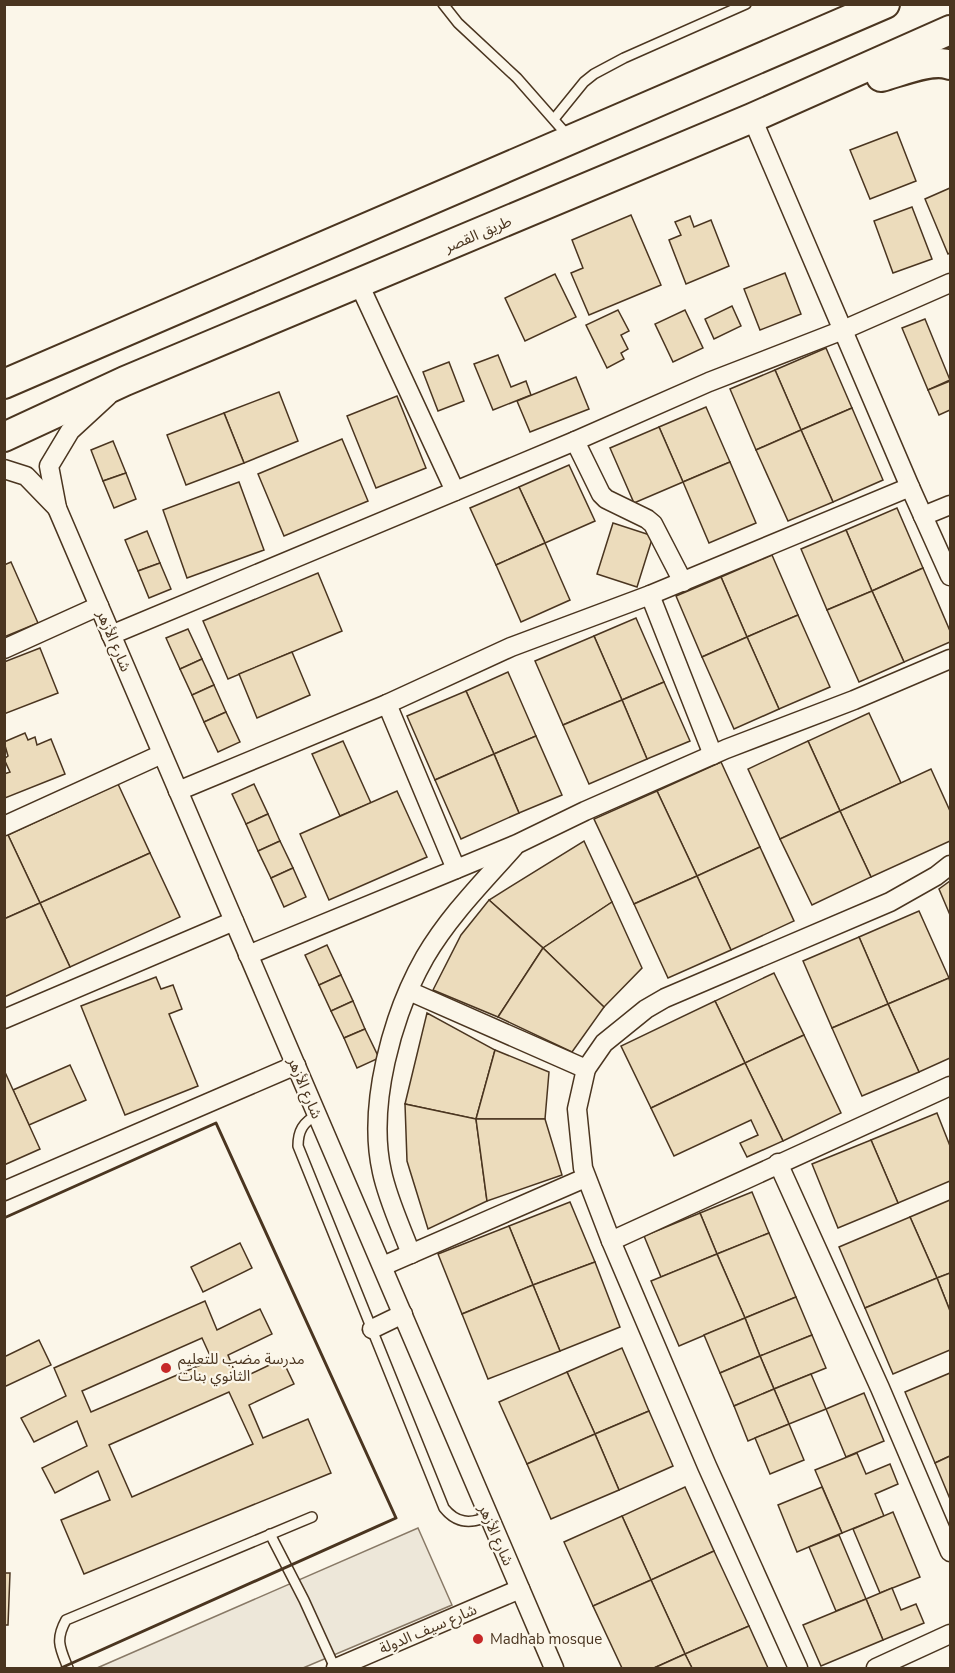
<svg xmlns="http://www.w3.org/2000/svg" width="955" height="1673" font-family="'Nunito Sans','Noto Sans Arabic',sans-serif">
<rect width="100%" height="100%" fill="#fbf6e9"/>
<path fill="#ede7d9" stroke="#887966" stroke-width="1.5" d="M418,1528L452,1605L303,1668H97Z"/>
<g fill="#ecdcbc" stroke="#4a3520" stroke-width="1.5" fill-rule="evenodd">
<path d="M897,132L916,181L870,199L850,150Z"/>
<path d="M950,188V253L948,254L925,199Z"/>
<path d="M912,207L932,259L893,273L874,221Z"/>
<path d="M631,215L661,285L589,315L571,273L583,268L572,240Z"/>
<path d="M690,216L694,227L711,220L729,266L686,284L669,240L681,235L675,222Z"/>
<path d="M785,273L801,314L760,330L744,289Z"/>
<path d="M555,274L576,317L525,341L505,298Z"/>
<path d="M732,306L741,326L714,339L705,319Z"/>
<path d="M618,310L629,331L621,335L628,349L621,353L624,359L607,368L586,325Z"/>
<path d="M685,310L703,348L673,362L655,324Z"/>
<path d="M925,319L950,380L928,390L902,328Z"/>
<path d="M826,348L852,408L801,430L775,370Z"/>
<path d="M498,355L511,387L526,381L531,395L493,410L474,364Z"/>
<path d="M449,362L464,401L438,411L423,372Z"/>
<path d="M775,370L801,430L756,450L730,389Z"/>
<path d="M576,377L589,409L530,432L517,401Z"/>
<path d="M950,381V410L939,415L928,390Z"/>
<path d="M279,392L298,441L244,463L224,413Z"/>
<path d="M397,396L426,468L376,488L347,416Z"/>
<path d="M706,407L730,462L683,482L659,427Z"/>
<path d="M852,408L883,480L833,502L801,430Z"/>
<path d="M224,413L244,463L186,485L167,435Z"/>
<path d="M659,427L683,482L634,503L610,448Z"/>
<path d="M801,430L833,502L788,521L756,450Z"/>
<path d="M342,439L368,501L284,536L258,474Z"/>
<path d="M113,441L126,473L103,481L91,450Z"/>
<path d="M730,462L756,523L709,543L683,482Z"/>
<path d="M569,465L595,521L545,543L519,487Z"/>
<path d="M126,473L136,499L114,508L103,481Z"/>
<path d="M239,482L264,550L187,578L163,510Z"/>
<path d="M519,487L545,543L496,565L470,508Z"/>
<path d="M897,508L923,568L872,591L846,530Z"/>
<path d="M613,523L653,536L637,587L597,574Z"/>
<path d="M846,530L872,591L827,610L801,549Z"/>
<path d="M147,531L160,563L138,571L125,540Z"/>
<path d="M545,543L570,600L521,622L496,565Z"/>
<path d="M772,555L798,615L747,637L721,577Z"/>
<path d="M11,562L38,623L4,637V565Z"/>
<path d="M160,563L171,589L149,598L138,571Z"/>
<path d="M923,568L950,631V642L904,662L872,591Z"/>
<path d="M318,573L342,631L228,679L203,621Z"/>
<path d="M721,577L747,637L702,657L676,596Z"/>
<path d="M872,591L904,662L859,682L827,610Z"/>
<path d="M798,615L830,687L779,709L747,637Z"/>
<path d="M636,618L664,682L622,700L594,636Z"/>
<path d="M188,629L202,659L180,669L166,638Z"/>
<path d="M594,636L622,700L563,725L535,661Z"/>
<path d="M747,637L779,709L734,729L702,657Z"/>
<path d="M40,648L58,693L4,714V662Z"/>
<path d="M292,652L310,695L257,718L239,674Z"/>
<path d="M202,659L214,685L192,695L180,669Z"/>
<path d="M508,672L536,736L494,754L466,691Z"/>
<path d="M664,682L690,741L647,759L622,700Z"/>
<path d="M214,685L226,712L204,722L192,695Z"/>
<path d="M466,691L494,754L435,780L407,716Z"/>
<path d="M622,700L647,759L589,784L563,725Z"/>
<path d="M226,712L240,742L218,752L204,722Z"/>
<path d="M869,713L901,783L840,811L808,741Z"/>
<path d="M25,733L28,740L35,737L37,745L51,739L65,774L5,798L4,774L10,772L4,759L8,756L4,742Z"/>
<path d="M536,736L562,795L519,813L494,754Z"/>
<path d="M343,741L371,803L340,816L312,754Z"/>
<path d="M808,741L840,811L780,839L748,769Z"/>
<path d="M494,754L519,813L461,839L435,780Z"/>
<path d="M721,762L760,847L697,876L657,791Z"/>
<path d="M931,769L950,811V841L871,877L840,811Z"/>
<path d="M118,784L150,853L40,903L8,835Z"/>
<path d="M254,784L268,814L246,824L232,794Z"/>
<path d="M397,791L427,857L329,900L300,834Z"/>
<path d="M657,791L697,876L634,904L594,819Z"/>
<path d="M840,811L871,877L812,905L780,839Z"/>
<path d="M268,814L280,841L258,851L246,824Z"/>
<path d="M8,835L40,903L4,919V836Z"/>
<path d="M280,841L293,868L271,878L258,851Z"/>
<path d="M584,841L612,902L543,948L489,900Z"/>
<path d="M760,847L794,921L731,950L697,876Z"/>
<path d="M150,853L180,917L70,967L40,903Z"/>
<path d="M293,868L306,897L284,907L271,878Z"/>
<path d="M697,876L731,950L668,978L634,904Z"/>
<path d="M950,881V915L939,889Z"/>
<path d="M489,900L543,948L498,1017L433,990L461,935Z"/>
<path d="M612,902L642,968L604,1007L543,948Z"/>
<path d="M40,903L70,967L4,997V919Z"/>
<path d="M919,911L949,978L888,1004L859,937Z"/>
<path d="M859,937L888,1004L832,1028L803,961Z"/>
<path d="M327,945L341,975L319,985L305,955Z"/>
<path d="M543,948L604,1007L572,1052L498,1017Z"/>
<path d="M774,973L804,1035L745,1063L715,1001Z"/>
<path d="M341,975L353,1001L331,1011L319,985Z"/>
<path d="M156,977L161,989L173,985L182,1009L169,1014L198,1086L125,1115L81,1006Z"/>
<path d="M949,978L950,982V1058L919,1072L888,1004Z"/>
<path d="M353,1001L365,1029L344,1038L331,1011Z"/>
<path d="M715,1001L745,1063L651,1108L621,1046Z"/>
<path d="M888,1004L919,1072L862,1096L832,1028Z"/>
<path d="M427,1013L495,1050L476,1119L405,1104Z"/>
<path d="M365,1029L379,1058L357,1068L344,1038Z"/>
<path d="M804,1035L841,1113L783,1141L745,1063Z"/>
<path d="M495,1050L549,1072L545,1119H476Z"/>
<path d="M745,1063L783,1141L747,1157L740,1143L758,1135L751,1120L674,1156L651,1108Z"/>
<path d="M70,1065L86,1100L29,1125L13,1090Z"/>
<path d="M4,1070L40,1149L4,1165Z"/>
<path d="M405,1104L476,1119L487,1201L428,1229L407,1161Z"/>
<path d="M937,1113L950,1146V1181L898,1203L871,1140Z"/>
<path d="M476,1119H545L562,1175L487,1201Z"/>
<path d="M871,1140L898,1203L838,1228L812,1164Z"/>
<path d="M752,1192L769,1233L717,1254L700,1213Z"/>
<path d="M950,1200V1273L937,1278L910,1217Z"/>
<path d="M570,1202L595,1262L533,1285L509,1226Z"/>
<path d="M700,1213L717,1254L661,1277L644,1236Z"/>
<path d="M910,1217L937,1278L865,1308L839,1247Z"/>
<path d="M509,1226L533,1285L462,1314L438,1254Z"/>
<path d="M769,1233L796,1297L745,1318L717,1254Z"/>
<path d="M240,1243L252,1268L203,1292L191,1267Z"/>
<path d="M717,1254L745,1318L679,1346L651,1281Z"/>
<path d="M595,1262L620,1327L560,1351L533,1285Z"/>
<path d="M950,1273V1311L937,1278Z"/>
<path d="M937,1278L950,1311V1350L893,1374L865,1308Z"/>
<path d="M533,1285L560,1351L488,1379L462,1314Z"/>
<path d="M796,1297L812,1335L760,1356L745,1318Z"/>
<path d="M205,1301L217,1330L260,1309L272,1334L228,1355L238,1380L282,1359L294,1384L249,1405L263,1438L308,1419L331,1473L84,1574L61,1520L110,1500L98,1471L55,1493L42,1468L87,1446L77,1421L34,1442L21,1418L66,1396L54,1368ZM202,1338L212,1360L91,1412L82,1391ZM229,1392L253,1444L132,1497L109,1445Z"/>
<path d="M745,1318L760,1356L720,1373L704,1335Z"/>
<path d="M812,1335L826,1368L774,1389L760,1356Z"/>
<path d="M39,1340L51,1365L4,1387V1357Z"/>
<path d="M622,1348L649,1411L595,1434L567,1372Z"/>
<path d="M760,1356L774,1389L734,1406L720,1373Z"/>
<path d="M567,1372L595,1434L527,1464L499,1402Z"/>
<path d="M950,1373V1456L935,1463L905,1392Z"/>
<path d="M811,1374L826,1409L789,1424L774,1389Z"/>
<path d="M774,1389L789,1424L748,1441L734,1406Z"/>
<path d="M864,1393L884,1441L846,1457L826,1409Z"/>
<path d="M649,1411L673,1466L619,1490L595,1434Z"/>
<path d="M789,1424L804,1460L770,1474L755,1438Z"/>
<path d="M595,1434L619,1490L551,1519L527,1464Z"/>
<path d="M857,1453L866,1474L890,1464L898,1484L875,1494L884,1516L842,1533L815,1470Z"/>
<path d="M950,1456V1499L935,1463Z"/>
<path d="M685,1487L714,1551L651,1580L622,1516Z"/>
<path d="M822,1487L842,1533L797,1552L778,1505Z"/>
<path d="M893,1512L920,1577L880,1593L853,1529Z"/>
<path d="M622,1516L651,1580L593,1606L564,1542Z"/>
<path d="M839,1535L866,1599L836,1611L809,1547Z"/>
<path d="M714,1551L749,1626L685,1654L651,1580Z"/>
<path d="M4,1573H10L8,1625H4Z"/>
<path d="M651,1580L685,1654L654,1668H622L593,1606Z"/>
<path d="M892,1588L901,1610L916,1604L924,1623L883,1640L866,1599Z"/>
<path d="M866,1599L883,1640L821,1666L803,1625Z"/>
<path d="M749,1626L768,1668H692L685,1654Z"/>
<path d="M685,1654L692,1668H654Z"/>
</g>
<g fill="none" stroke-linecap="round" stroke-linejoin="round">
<defs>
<g id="service">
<path d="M443,4L458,23L517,78L568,136"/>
<path d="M554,119L584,82L594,74L624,58L746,4"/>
<path d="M317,1115C303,1122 298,1131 298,1146L444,1508C456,1523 470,1525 488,1516"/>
<path d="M270,1534L304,1600L335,1668"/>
<path d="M68,1668C60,1648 55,1640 66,1620L312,1517"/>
</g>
<g id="minor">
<path d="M752,118L910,487L950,576"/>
<path d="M359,284L455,491"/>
<path d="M108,396L70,431L49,466L57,508L554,1668"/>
<path d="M575,441L601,494L606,499L647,519L653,524L683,582"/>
<path d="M4,469L26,476L57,508"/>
<path d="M923,516L950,505"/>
<path d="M650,595L713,755"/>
<path d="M111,635L575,441L709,382L843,330L950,283"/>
<path d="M4,649L99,606"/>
<path d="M387,704L456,869"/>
<path d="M178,791L387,704L511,647L650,595L910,487"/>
<path d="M4,826L162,754"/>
<path d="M248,955L517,844L585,811L726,749L854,700L950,659"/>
<path d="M409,991L586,1069"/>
<path d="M4,1019L234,921"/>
<path d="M778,1163L880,1388L950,1552"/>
<path d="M4,1191L296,1065"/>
<path d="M611,1241L950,1086"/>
<path d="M411,1254C401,1227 388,1200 382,1172C367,1106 392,1015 425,957C449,916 483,882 514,847"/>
<path d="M383,1266L585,1178"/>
<path d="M372,1329L403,1314"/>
<path d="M336,1668L520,1589"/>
<path d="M798,1668L707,1466L611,1241L583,1168L577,1109L586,1069L604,1043L646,1009L665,998L890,902L936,876L950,865"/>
<path d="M876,1668L950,1634"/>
</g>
<g id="primary">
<path d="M881,77C900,72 932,58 950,65"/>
<path d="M4,384L885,4"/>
<path d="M4,437L125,381L752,118L950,30"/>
</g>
</defs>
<use href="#service" stroke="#4a3520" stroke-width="12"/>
<use href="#minor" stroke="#4a3520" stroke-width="21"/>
<use href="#primary" stroke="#4a3520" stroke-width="32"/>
<use href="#service" stroke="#fbf6e9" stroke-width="9"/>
<use href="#minor" stroke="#fbf6e9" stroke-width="18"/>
<use href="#primary" stroke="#fbf6e9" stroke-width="28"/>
<path stroke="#4a3520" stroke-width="3" d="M4,1218L216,1123L396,1518L61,1668"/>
</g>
<g fill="#c62828" stroke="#fbf6e9" stroke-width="2">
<circle cx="166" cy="1368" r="6"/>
<circle cx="478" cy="1639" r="6"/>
</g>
<g text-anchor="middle" stroke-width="4.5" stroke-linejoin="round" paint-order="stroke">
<g font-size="15" fill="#4a3520" stroke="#fbf6e9">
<text transform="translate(478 234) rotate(-23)" y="5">طريق القصر</text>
<text transform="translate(114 641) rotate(67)" y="5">شارع الأزهر</text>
<text transform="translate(305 1088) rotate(67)" y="5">شارع الأزهر</text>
<text transform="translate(496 1535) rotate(66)" y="5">شارع الأزهر</text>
<text transform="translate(428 1629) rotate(-23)" y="5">شارع سيف الدولة</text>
</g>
<g font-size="15" fill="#4a3520" stroke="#fbf6e9" text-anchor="start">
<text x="178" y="1364">مدرسة مضب للتعليم<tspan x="178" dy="17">الثانوي بنات</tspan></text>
<text x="490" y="1644">Madhab mosque</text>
</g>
</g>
<rect width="955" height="1673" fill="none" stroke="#4a3520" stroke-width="12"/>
</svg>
